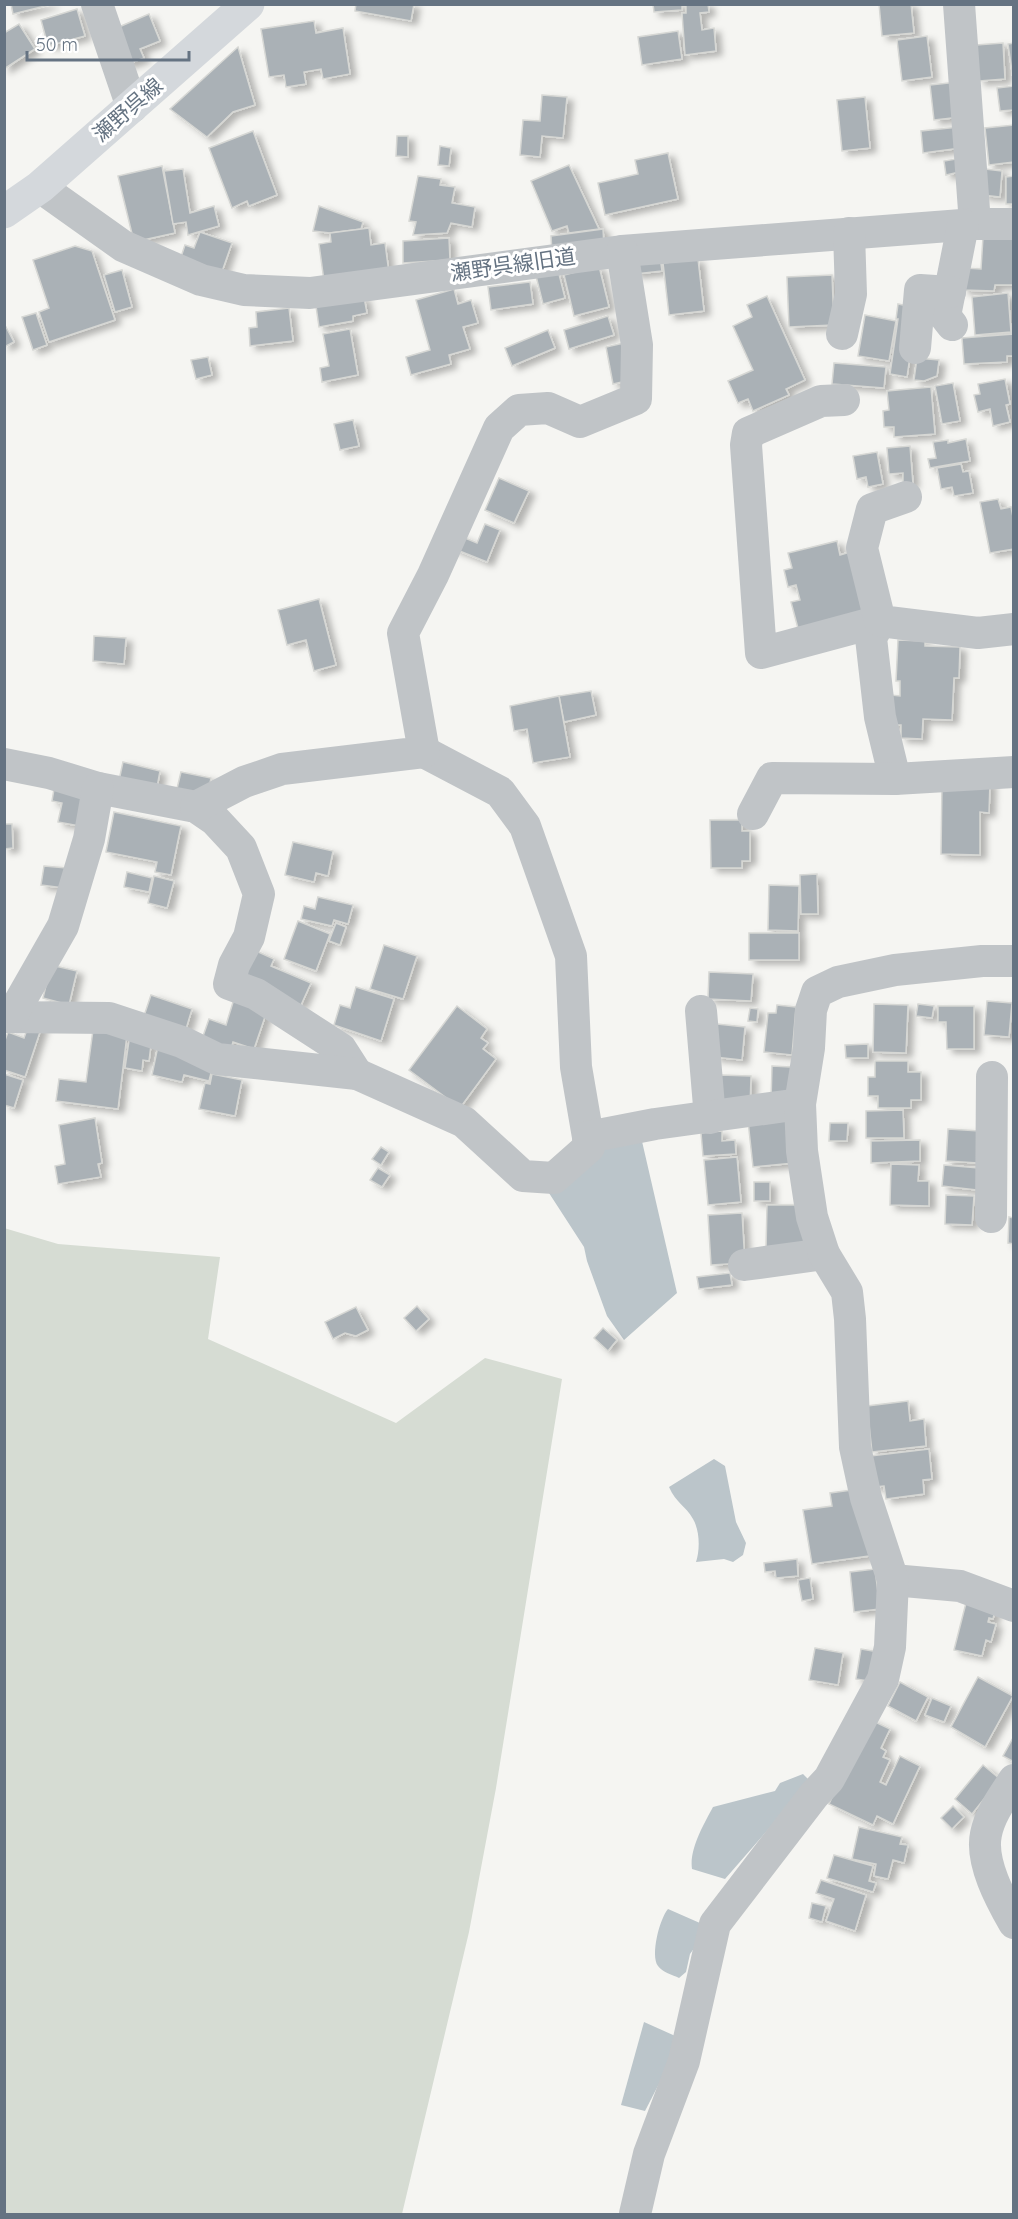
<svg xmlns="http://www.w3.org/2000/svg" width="1018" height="2219" font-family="Quicksand,'Noto Sans JP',sans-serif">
<defs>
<filter id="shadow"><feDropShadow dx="6" dy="4" stdDeviation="3" flood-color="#0004"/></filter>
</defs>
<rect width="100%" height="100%" fill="#f5f5f2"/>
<path fill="#d6dcd3" d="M4,1228L58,1244L220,1257L208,1339L396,1423L485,1358L562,1379L496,1788L469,1932L402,2214H5Z"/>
<g fill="#bbc5ca">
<path d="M641,1137L677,1293L624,1340L607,1316L587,1261L584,1247L549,1193L614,1140Z"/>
<path d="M714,1459L725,1466L736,1522L746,1543L743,1555L733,1562L724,1559L696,1562C700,1550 700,1531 693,1519C686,1506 676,1503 669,1487Z"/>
<path d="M803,1774L808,1779L792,1802L725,1879L692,1869C689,1849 704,1824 713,1807L775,1791L780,1783Z"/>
<path d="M668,1909L709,1927L690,1954L686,1972L679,1978C673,1975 662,1972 658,1966C650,1955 660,1918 668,1909Z"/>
<path d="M644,2022L682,2039L645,2111L621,2105Z"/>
</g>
<g fill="#aab1b6" stroke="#d6d7d4" stroke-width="1.5" filter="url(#shadow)">
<path d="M11,4H53L13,14Z"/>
<path d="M356,4H414L411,21L355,11Z"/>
<path d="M653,4H682V10L654,12Z"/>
<path d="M686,4H708L709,12L700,13L702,30L714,28L716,51L685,55L682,13H686Z"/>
<path d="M879,4H911L914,33L882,36Z"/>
<path d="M77,9L85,36L48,46L41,20Z"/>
<path d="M149,14L160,41L140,49L144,58L127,64L112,30Z"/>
<path d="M314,21L316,33L343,28L350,74L323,79L321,69L304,72L306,84L286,87L284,75L269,77L261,29Z"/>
<path d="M19,24L35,49L4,69V33Z"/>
<path d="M678,31L682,59L642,65L638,37Z"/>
<path d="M927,36L932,77L902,81L897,40Z"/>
<path d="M1003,43L1005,79L979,81L976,45Z"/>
<path d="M1014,43V78H1013L1008,44Z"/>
<path d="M238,47L255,105L233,112L207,137L170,109Z"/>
<path d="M958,82L961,117L934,120L930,85Z"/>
<path d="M1014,86V110L1000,111L997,88Z"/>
<path d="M542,95L567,97L563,138L542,136L540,157L520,155L523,120L540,121Z"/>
<path d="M865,97L870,148L842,151L837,100Z"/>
<path d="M1014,125V162L989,165L985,128Z"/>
<path d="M959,127L961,148L923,153L921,131Z"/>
<path d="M253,131L277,195L249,206L247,201L232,208L209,148Z"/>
<path d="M397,136H408V157L396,156Z"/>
<path d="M440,146L451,148L449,166L438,165Z"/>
<path d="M668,153L678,199L605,215L598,183L638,174L635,160Z"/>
<path d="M962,158L964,171L946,175L944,161Z"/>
<path d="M569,165L599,229L569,233L567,226L552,231L531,181Z"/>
<path d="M162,166L175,233L134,242L118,176Z"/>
<path d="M183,169L190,213L214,206L219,226L188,235L186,222L173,224L164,171Z"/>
<path d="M985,169L1002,171L1000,197L982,195Z"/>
<path d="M418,176L441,179L440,185L455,187L452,203L475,207L472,227L451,223L447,233L413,235L416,222L409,221Z"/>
<path d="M1014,176V204H1006V177Z"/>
<path d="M319,206L363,222L361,229L330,233L313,231Z"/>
<path d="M369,228L371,245L385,243L389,273L324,281L319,244L331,242L330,233Z"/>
<path d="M603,229L604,246L552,253L551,236Z"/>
<path d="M200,232L232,243L218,283L177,269L185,245L194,248Z"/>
<path d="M983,237L1014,238V285H995L994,291L963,290L964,268L981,269Z"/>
<path d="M449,238L450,260L403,263V241Z"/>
<path d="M75,246L92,251L115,320L49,342L39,312L49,308L33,260Z"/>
<path d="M660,257L662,271L635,274L633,260Z"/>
<path d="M698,259L704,311L669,315L663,263Z"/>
<path d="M599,266L609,307L574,316L564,275Z"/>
<path d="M122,270L132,307L115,312L104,275Z"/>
<path d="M558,270L565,298L543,304L536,276Z"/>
<path d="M832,275L834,325L789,327L787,277Z"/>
<path d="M530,282L533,304L491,310L488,287Z"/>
<path d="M454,289L458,304L471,300L478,323L463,327L470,349L449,355L451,364L411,375L406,357L430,350L416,300Z"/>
<path d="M1008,293L1011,332L975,335L972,297Z"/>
<path d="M767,296L805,380L786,389L789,395L753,411L748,399L738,403L728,381L753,370L733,326L752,317L747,305Z"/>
<path d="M364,297L367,313L353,316V321L319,327L316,306Z"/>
<path d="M898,304L913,307L915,322L907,377L890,374L898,319H896Z"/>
<path d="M289,308L293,341L250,346L249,328L257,327L256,312Z"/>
<path d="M36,313L47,345L33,350L22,317Z"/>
<path d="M865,315L896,321L889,361L858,356Z"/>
<path d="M608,316L614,335L569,349L564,330Z"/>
<path d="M6,327L14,342L4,347V328Z"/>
<path d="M350,329L358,375L322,382L320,368L329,366L323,334Z"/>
<path d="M548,330L555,348L512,366L505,348Z"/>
<path d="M1014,334V356H1007V362L964,364L962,338Z"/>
<path d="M624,343L631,380L613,384L606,347Z"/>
<path d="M208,357L212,375L196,379L191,360Z"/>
<path d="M917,358L939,360L937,376L924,381L914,380Z"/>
<path d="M834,363L886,367L884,388L832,384Z"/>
<path d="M1005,379L1010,404L1006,405L1010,422L993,426L990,409L978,412L974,395L980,394L978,384Z"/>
<path d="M953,383L960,421L942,424L935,386Z"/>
<path d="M931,387L935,434L894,437V427H884L883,411L889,410L887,391Z"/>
<path d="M353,420L359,446L340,450L334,424Z"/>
<path d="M966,439L970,461L930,468L928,459L936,458L933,442L948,440V443Z"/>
<path d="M910,446L913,484H903V473L889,474L887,448Z"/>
<path d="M877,452L883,484L868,487L866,477L857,479L853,456Z"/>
<path d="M961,464L963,472L969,471L973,493L954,496L952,487L941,489L937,468Z"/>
<path d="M499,478L529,491L514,523L485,510Z"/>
<path d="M998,499L1001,509L1011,507L1014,522V549L990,553L980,502Z"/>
<path d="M485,524L500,530L487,562L452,548L458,535L477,543Z"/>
<path d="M837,541L840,555L850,552L865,616L799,632L791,602L800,600L796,585L788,587L784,570L792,568L788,553Z"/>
<path d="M319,599L336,665L314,671L306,640L287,645L278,610Z"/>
<path d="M94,636L126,638L124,664L93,661Z"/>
<path d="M898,640L925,641V646L960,647L959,678H954L952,720L923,719L922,739L901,738V725H889L891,695L900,696V681H896Z"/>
<path d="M591,691L596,715L564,722L559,696Z"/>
<path d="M559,696L570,757L533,763L527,729L514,731L510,706Z"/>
<path d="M123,762L160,771L156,793L118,785Z"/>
<path d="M181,772L211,778L208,793L175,797Z"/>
<path d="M942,782H990L989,813L980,812V855L941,854Z"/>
<path d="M55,783L91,789L85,827L58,822L62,803L52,801Z"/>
<path d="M114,812L181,826L171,875L155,872L157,862L106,852Z"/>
<path d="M710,820H742V831H750V861H742V868H711Z"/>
<path d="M4,824H12L13,848L4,849Z"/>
<path d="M293,842L333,851L328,876L316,873L314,882L285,875Z"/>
<path d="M44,866L67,868L64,888L41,885Z"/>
<path d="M127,872L152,878L149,892L124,887Z"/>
<path d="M817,874L818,914H801L800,875Z"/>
<path d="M154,876L174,881L167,908L148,903Z"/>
<path d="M769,885L799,886L798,931L768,930Z"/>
<path d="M318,897L353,905L348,924L334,920L332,926L301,919L304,906L315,909Z"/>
<path d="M298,921L330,934L316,971L284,959Z"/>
<path d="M336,923L346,927L340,945L329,941Z"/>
<rect x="749" y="933" width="50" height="27"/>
<path d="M384,945L417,956L403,999L370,989Z"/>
<path d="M254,950L274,959L271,966L311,983L301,1005L240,985Z"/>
<path d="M51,965L77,971L69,1005L43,998Z"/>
<path d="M709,972L753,974L751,1001L708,999Z"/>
<path d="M356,987L394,999L381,1041L334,1025L340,1005L350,1008Z"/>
<path d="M151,995L192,1009L186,1029L144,1016Z"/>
<path d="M234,999L267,1011L254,1049L233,1042L231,1049L202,1039L209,1019L226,1025Z"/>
<path d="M987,1001L1012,1003L1009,1037L984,1035Z"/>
<path d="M874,1004L908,1005L906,1053L873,1052Z"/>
<path d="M918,1004L934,1006L932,1018L916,1016Z"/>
<path d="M777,1005L796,1007L792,1055L764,1052L768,1013H776Z"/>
<path d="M457,1006L487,1029L481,1038L488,1043L483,1049L496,1059L460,1108L409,1070Z"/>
<path d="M938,1006H974V1049H947L946,1022H938Z"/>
<path d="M750,1008L758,1009L757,1022L748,1021Z"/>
<path d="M30,1021L42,1026L25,1077L4,1070V1043L8,1032L24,1038Z"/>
<path d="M717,1024L745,1027L742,1060L714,1057Z"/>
<path d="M93,1030L127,1035L118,1109L56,1101L59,1079L86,1082Z"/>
<path d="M130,1034L152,1037L149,1061L143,1060L142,1071L125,1068Z"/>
<path d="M159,1041L214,1061L209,1081L184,1075L182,1082L152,1075Z"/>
<path d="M868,1044V1058H846L845,1045Z"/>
<path d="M875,1061H908V1072H921V1100H911V1108H878V1096H868V1077H875Z"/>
<path d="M772,1066L791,1067L790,1102L771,1101Z"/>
<path d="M4,1074L23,1080L14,1108L4,1105Z"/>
<path d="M212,1074L242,1080L235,1116L199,1109L205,1083L210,1084Z"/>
<path d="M720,1075L751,1076L750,1110L719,1109Z"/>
<path d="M903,1110L904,1138H866V1111Z"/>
<path d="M790,1117L794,1163L753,1167L748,1121Z"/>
<path d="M95,1118L102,1163L98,1164L101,1177L58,1184L55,1166L65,1164L59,1125Z"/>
<path d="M830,1123H848L847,1141H829Z"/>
<path d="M948,1129L980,1131L978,1163L946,1161Z"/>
<path d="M722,1131V1141L735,1140L736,1154L703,1156L701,1133Z"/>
<path d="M920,1140V1161L871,1163V1141Z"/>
<path d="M381,1147L389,1152L381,1165L372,1159Z"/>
<path d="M737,1157L741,1202L708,1205L704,1160Z"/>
<path d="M891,1164L919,1165L918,1181H929V1206L890,1205Z"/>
<path d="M944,1165L979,1168L977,1190L942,1186Z"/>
<path d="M378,1168L390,1175L382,1187L370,1180Z"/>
<rect x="754" y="1182" width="16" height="19"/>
<path d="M946,1195L974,1196L972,1225L945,1224Z"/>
<path d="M767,1205H805L813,1245L766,1249Z"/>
<path d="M742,1213L745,1263L711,1265L708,1215Z"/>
<path d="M1009,1217L1014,1218V1244L1008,1243Z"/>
<path d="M730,1273L732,1285L699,1289L697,1277Z"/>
<path d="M417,1306L429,1319L416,1331L404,1318Z"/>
<path d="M356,1307L368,1330L356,1336L345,1333L333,1339L325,1322Z"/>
<path d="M603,1328L617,1340L608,1351L594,1338Z"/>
<path d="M908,1401L910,1421L924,1419L926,1446L872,1452L867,1406Z"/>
<path d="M929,1449L932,1479L923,1480L924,1494L886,1499L884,1486L874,1487L870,1456Z"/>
<path d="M859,1489L869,1556L812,1564L803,1510L832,1506L830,1493Z"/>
<path d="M797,1559L798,1576L776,1578L775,1571L765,1572L764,1563Z"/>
<path d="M875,1569L880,1609L854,1612L850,1572Z"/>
<path d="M810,1578L813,1599L802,1601L798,1580Z"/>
<path d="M966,1603L995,1610L993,1619L989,1618L988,1622L996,1624L991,1642L986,1640L982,1656L954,1650Z"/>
<path d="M815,1648L843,1653L838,1685L809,1680Z"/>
<path d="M861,1649L879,1652L874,1682L856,1679Z"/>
<path d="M978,1677L1013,1696L985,1747L951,1727Z"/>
<path d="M900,1682L928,1697L916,1721L888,1706Z"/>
<path d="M932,1698L951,1706L944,1722L925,1715Z"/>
<path d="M869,1719L890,1729L881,1748L886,1751L883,1757L890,1760L880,1782L886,1785L900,1756L920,1766L893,1824L877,1816L873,1825L829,1804Z"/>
<path d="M1014,1736V1762L1003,1756Z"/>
<path d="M983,1765L1000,1779L972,1814L955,1799Z"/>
<path d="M953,1806L964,1817L952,1829L941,1818Z"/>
<path d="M859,1827L902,1837L900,1844L908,1845L904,1863L893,1860L888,1879L874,1876L876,1864L852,1859Z"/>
<path d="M834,1855L873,1866L869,1881L876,1883L873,1892L827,1878Z"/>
<path d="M821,1880L866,1895L855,1931L826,1921L834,1899L816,1893Z"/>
<path d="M812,1903L826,1906L822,1922L809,1918Z"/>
</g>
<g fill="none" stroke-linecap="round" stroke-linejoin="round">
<g stroke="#c0c4c7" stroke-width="32">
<path d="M97,4L132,107"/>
<path d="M959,4L975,224"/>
<path d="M40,187L123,246L201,280L244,290L310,293L622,251L975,224H1014"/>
<path d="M952,325L945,316L963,225"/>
<path d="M842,334L851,294L849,233"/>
<path d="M915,348L920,290L950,292"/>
<path d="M844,400L821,401L748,433L746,445L761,653L880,621L871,638L880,717L895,779"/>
<path d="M906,497L872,509L862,548L880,621L978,633L1014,629"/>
<path d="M424,752L500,792L525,826L571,956L576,1067L588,1137"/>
<path d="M4,764L49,773L98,788L196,807L215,820L241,848L259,894L249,937L234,965L229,984L256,994L341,1049L357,1074"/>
<path d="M196,807L244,782L282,769L424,752L403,633L433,575L499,428L519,410L548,408L580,422L636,399L637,345L622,251"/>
<path d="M753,814L772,778L895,779L1014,772"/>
<path d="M701,1011L710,1118"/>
<path d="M4,1017L109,1018L182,1042L217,1059L357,1074L464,1122L523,1176L554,1178L589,1147L588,1137L655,1124L800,1104"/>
<path d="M11,1017L63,926L89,839L98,788"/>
<path d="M991,1217L992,1077"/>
<path d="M744,1265L824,1254"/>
<path d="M893,1580L960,1586L1014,1606"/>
<path d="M1014,1780C1003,1797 990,1814 986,1834C980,1862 1001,1900 1014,1923"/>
<path d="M635,2214L649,2154L684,2061L715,1924L814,1795L829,1779L883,1679L890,1647L893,1580L866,1498L855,1447L850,1319L847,1292L824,1254L812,1217L802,1151L800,1104L809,1048L811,1010L817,992L838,982L895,970L982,961H1014"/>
</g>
<path stroke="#d4d8dc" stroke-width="33" d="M4,212L40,187L248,4"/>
</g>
<g text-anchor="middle" stroke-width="6" stroke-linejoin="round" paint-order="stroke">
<g font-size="21" fill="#657382" stroke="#fff">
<text transform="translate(128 110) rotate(-41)" y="7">瀬野呉線</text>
<text transform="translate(513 265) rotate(-8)" y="7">瀬野呉線旧道</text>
</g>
</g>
<rect width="1018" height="2219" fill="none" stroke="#657382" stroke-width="12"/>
<path d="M27 51v9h162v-9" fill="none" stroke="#657382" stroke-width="3"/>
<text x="36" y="51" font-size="18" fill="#657382" stroke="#ffffff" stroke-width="4.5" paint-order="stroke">50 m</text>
</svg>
